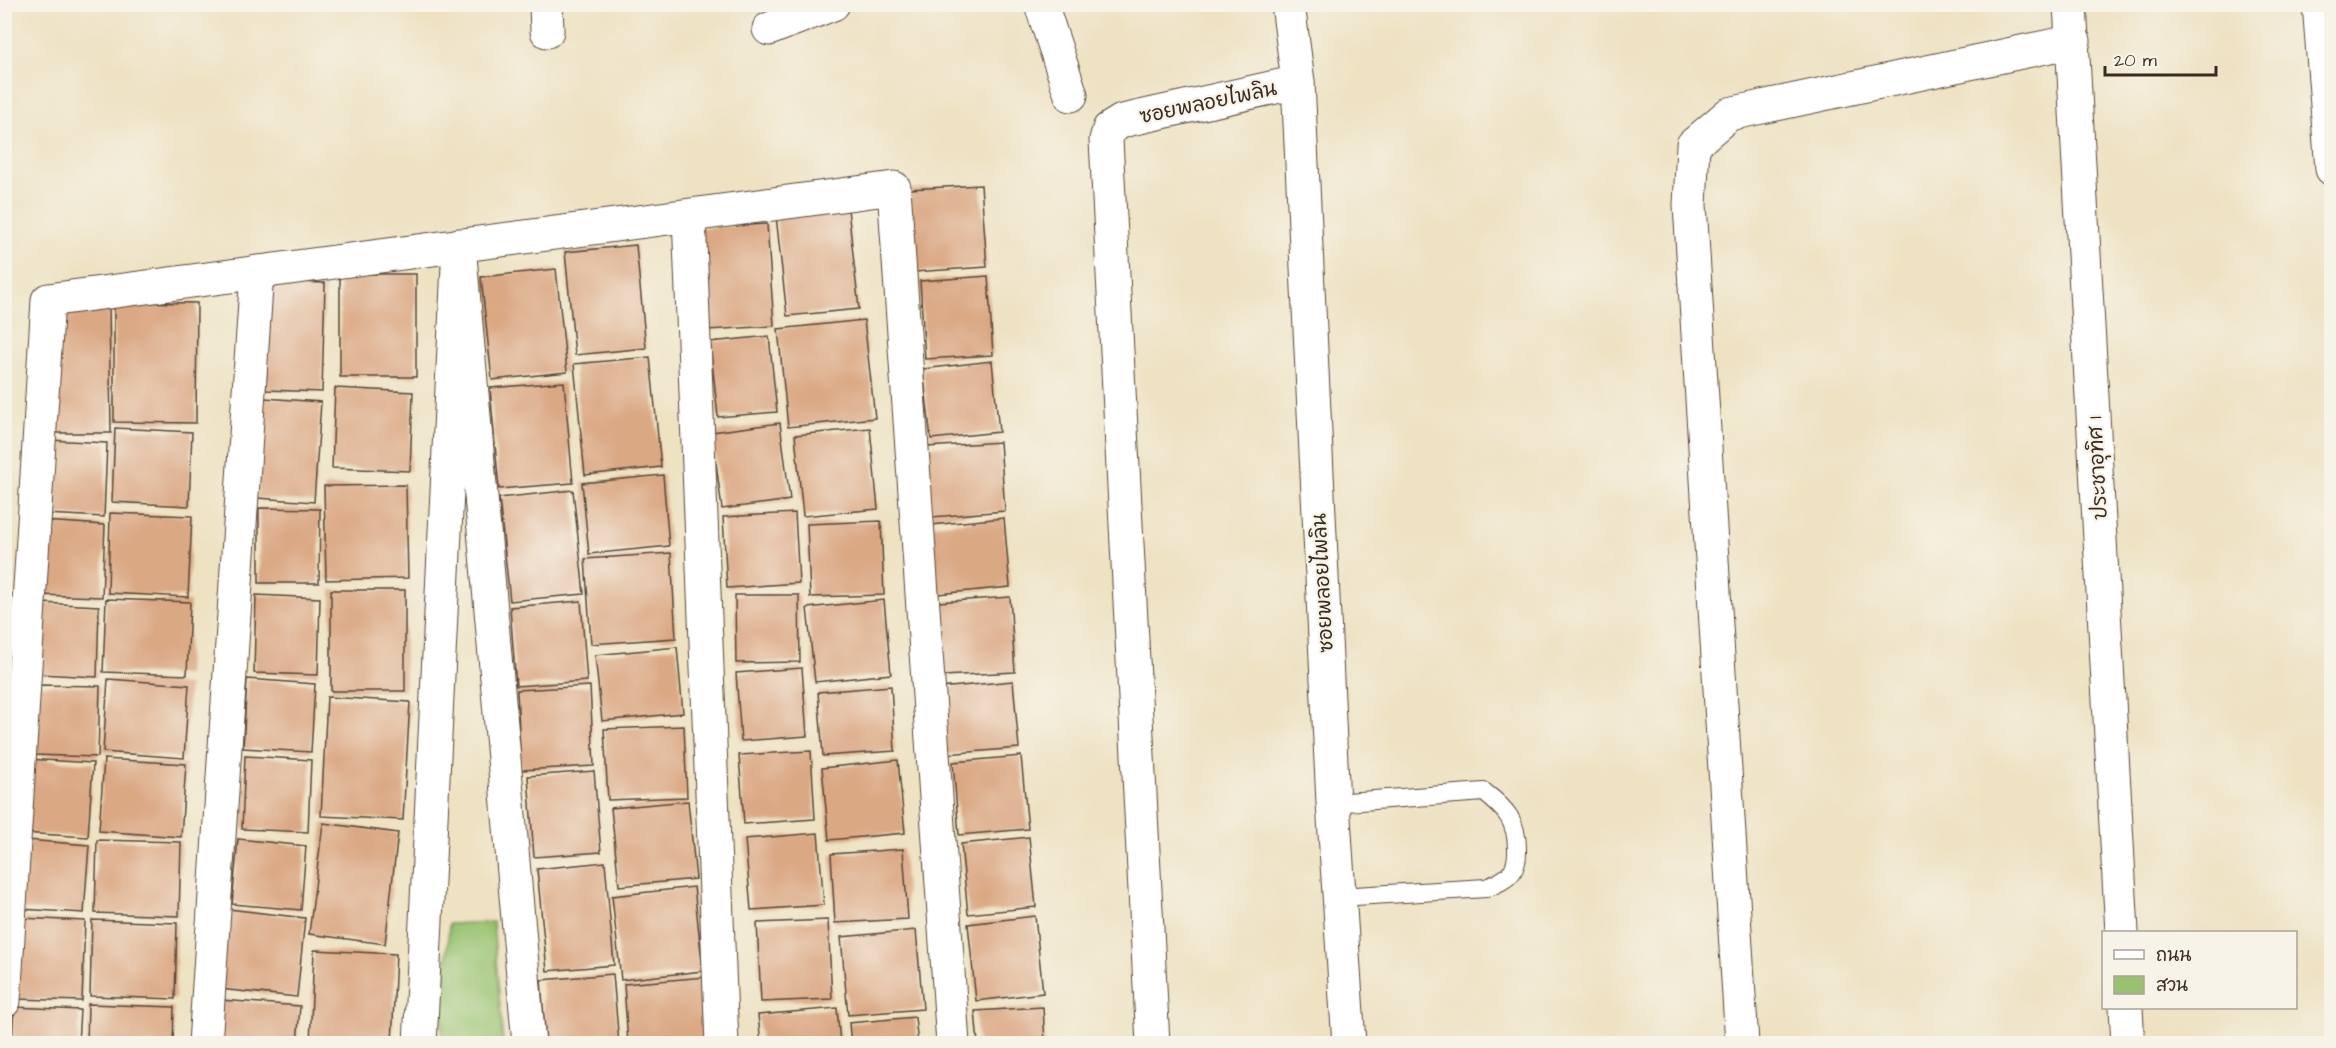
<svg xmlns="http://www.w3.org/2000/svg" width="2336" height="1048" font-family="'Architects Daughter','Playpen Sans Thai',sans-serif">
<rect width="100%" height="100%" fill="#f7f3e8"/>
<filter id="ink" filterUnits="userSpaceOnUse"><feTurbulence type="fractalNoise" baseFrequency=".0167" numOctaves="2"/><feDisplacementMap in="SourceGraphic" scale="12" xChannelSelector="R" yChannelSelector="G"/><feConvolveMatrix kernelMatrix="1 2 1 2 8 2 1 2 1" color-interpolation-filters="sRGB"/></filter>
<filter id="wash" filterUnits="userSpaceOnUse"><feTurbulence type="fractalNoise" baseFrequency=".008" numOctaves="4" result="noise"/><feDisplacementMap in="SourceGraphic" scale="24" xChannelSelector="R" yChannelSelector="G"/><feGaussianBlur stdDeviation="1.35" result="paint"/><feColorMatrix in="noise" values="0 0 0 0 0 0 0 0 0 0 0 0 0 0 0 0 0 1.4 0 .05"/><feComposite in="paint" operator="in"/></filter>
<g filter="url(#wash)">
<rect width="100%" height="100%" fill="#eee2c3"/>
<path fill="#98c26f" stroke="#6a7646" stroke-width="1.5" d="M493,922L503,1043H441L449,924Z"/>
<g id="blocks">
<g fill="#dba884">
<path d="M981,185L987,267L914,272L909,189Z"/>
<path d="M848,209L859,309L787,316L776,216Z"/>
<path d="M767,224L774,326L707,330L700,228Z"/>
<path d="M636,245L646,348L575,355L565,252Z"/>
<path d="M556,269L567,372L492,380L481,277Z"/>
<rect x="340" y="274" width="76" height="103"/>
<path d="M988,276L993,355L925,359L920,281Z"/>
<path d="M270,281L325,283L322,392L266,390Z"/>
<path d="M114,302L197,303L196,423L114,422Z"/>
<path d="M52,308H109L111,433H54Z"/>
<path d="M864,320L875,418L788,427L778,329Z"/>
<path d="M769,336L777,412L718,417L710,342Z"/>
<path d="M650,357L661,467L585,475L574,364Z"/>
<path d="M992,361L999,432L931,439L923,369Z"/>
<path d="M564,382L573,483L499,489L490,388Z"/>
<path d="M335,388L413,392L410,471L332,468Z"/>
<path d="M264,398L321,402L314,502L257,498Z"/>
<path d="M780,423L790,500L722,509L712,432Z"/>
<path d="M115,428L192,432L189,506L112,502Z"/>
<path d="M870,428L878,509L803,516L795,435Z"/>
<path d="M49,440L107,443L104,517L46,514Z"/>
<path d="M1000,442L1005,511L932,517L927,447Z"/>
<path d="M663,475L669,546L589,554L582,483Z"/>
<path d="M406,485L408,578L326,580L324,486Z"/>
<path d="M573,490L584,594L510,601L499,498Z"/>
<path d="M259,508L320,509L319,583H259Z"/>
<path d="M110,513L192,516L188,597L108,593Z"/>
<path d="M795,513L799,583L727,588L723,517Z"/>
<path d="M1004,518L1010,587L938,594L931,525Z"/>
<path d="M42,521L105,525L102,597L39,595Z"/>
<path d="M881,521L884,595L810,597L807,524Z"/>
<path d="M671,553L676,638L591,644L585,559Z"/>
<rect x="331" y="590" width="74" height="101"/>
<path d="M256,595L320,598L318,675L254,673Z"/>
<path d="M735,595H799L800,662L736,663Z"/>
<path d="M1010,597L1015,672L943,676L938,602Z"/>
<path d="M106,599L190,602L187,675L103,672Z"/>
<path d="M884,600L891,674L815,682L807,608Z"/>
<path d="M581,601L587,681L516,686L510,607Z"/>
<path d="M41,603L99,606L97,677L39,674Z"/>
<path d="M677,647L683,713L602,721L595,655Z"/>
<path d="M802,668L807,736L741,741L736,673Z"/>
<path d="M108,679L189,685L184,758L103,752Z"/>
<path d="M247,679L315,684L311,752L243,748Z"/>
<path d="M1013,681L1019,748L946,754L940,688Z"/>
<path d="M35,685L100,686L98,757L33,755Z"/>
<path d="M590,686L594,766L521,770L517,690Z"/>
<path d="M891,686L895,751L823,756L818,692Z"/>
<path d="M327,697L410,702L403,820L321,816Z"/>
<path d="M684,726L687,797L608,800L604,729Z"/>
<path d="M811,751L815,819L744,824L739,755Z"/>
<path d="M245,756L311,760L308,832L242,829Z"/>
<path d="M1021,756L1028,829L959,835L953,762Z"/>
<path d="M27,759L93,763L88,837L22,833Z"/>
<path d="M104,759L186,764L181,837L99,831Z"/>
<path d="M898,760L905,833L829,840L822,768Z"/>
<path d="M594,771L601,852L534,857L528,776Z"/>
<path d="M688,801L696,879L619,886L611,808Z"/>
<path d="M323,823L398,833L385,944L309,934Z"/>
<path d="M818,833L824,905L751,910L745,839Z"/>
<path d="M1029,837L1036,907L968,914L961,844Z"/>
<path d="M238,839L306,846L301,910L232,904Z"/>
<path d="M26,840L89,845L84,913L21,909Z"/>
<path d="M97,840L181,842L179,916L95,913Z"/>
<path d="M903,849L908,919L835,923L831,854Z"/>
<path d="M605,862L614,965L547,971L537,869Z"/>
<path d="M694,887L703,971L621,980L612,896Z"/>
<path d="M228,909L305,918L297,997L219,989Z"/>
<path d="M1035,916L1043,993L976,1001L968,924Z"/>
<path d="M20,918L85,921L82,1001L17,999Z"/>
<path d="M92,920L177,923L175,999L90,996Z"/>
<path d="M828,920L832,999L761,1002L757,923Z"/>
<path d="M916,930L923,1009L848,1015L841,937Z"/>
<path d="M314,950L396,954L392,1044H310Z"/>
<path d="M613,974L619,1044H546L541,980Z"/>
<path d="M706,977L711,1044H628L624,984Z"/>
<path d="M221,1000L300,1006L297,1044H218Z"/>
<path d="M88,1004L174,1007L173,1044H87Z"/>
<path d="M14,1007L80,1010L78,1044H12Z"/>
<path d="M1043,1007L1045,1044H978L975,1011Z"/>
<path d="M837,1008L840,1044H761L758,1015Z"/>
<path d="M915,1017L918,1044H851L849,1023Z"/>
</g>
</g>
</g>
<g filter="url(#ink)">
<use href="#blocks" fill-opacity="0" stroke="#564637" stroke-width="1.5"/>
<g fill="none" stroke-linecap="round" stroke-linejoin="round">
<defs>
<path id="service" d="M1333,803L1484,792C1506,809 1517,821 1517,849C1518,873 1507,880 1486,888L1339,897"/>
<g id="minor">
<path d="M546,4L547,31"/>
<path d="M1041,4L1071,95"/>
<path d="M1288,4L1298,82L1333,803L1349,1044"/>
<path d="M2070,4L2122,932"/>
<path d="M2319,4L2332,169"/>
<path d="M769,29L833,4"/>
<path d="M689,216L722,1044"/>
<path d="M4,1001L48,300L894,188L953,1044"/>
<path d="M2126,1008L2128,1044"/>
<path d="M205,1044L257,272"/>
<path d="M420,1044L459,245L529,1044"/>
<path d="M1153,1044L1106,140L1109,129L1122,121L1298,82"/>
<path d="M1742,1044L1690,205L1693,145L1729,114L2074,41"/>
</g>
</defs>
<use href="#service" stroke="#564637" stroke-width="20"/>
<use href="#minor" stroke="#564637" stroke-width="35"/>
<use href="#service" stroke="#fff" stroke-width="18"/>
<use href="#minor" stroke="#fff" stroke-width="33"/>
</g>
</g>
<g text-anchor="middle" stroke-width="4.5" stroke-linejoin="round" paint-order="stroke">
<g font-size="20" fill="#3b2a1e" stroke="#f7f3e8">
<text transform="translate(1208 102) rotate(-12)" y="7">ซอยพลอยไพลิน</text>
<text transform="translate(2097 468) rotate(-93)" y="7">ประชาอุทิศ 1</text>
<text transform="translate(1322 583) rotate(-93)" y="7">ซอยพลอยไพลิน</text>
</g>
</g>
<rect width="2336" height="1048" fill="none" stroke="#f7f3e8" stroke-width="24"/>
<rect x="2102" y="931" width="195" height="78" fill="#f7f3e8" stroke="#aca397" stroke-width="1.5"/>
<rect x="2114" y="950" width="30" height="9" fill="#ffffff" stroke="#aca397" stroke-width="1.5"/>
<text x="2156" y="961" font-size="18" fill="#3b2a1e">ถนน</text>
<rect x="2114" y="976" width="30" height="18" fill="#98c26f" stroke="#aca397" stroke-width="1.5"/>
<text x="2156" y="991" font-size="18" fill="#3b2a1e">สวน</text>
<path d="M2105 66v9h111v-9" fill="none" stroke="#3b2a1e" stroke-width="3"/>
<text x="2114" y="66" font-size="18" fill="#3b2a1e" stroke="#f7f3e8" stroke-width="4.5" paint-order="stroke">20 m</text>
</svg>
